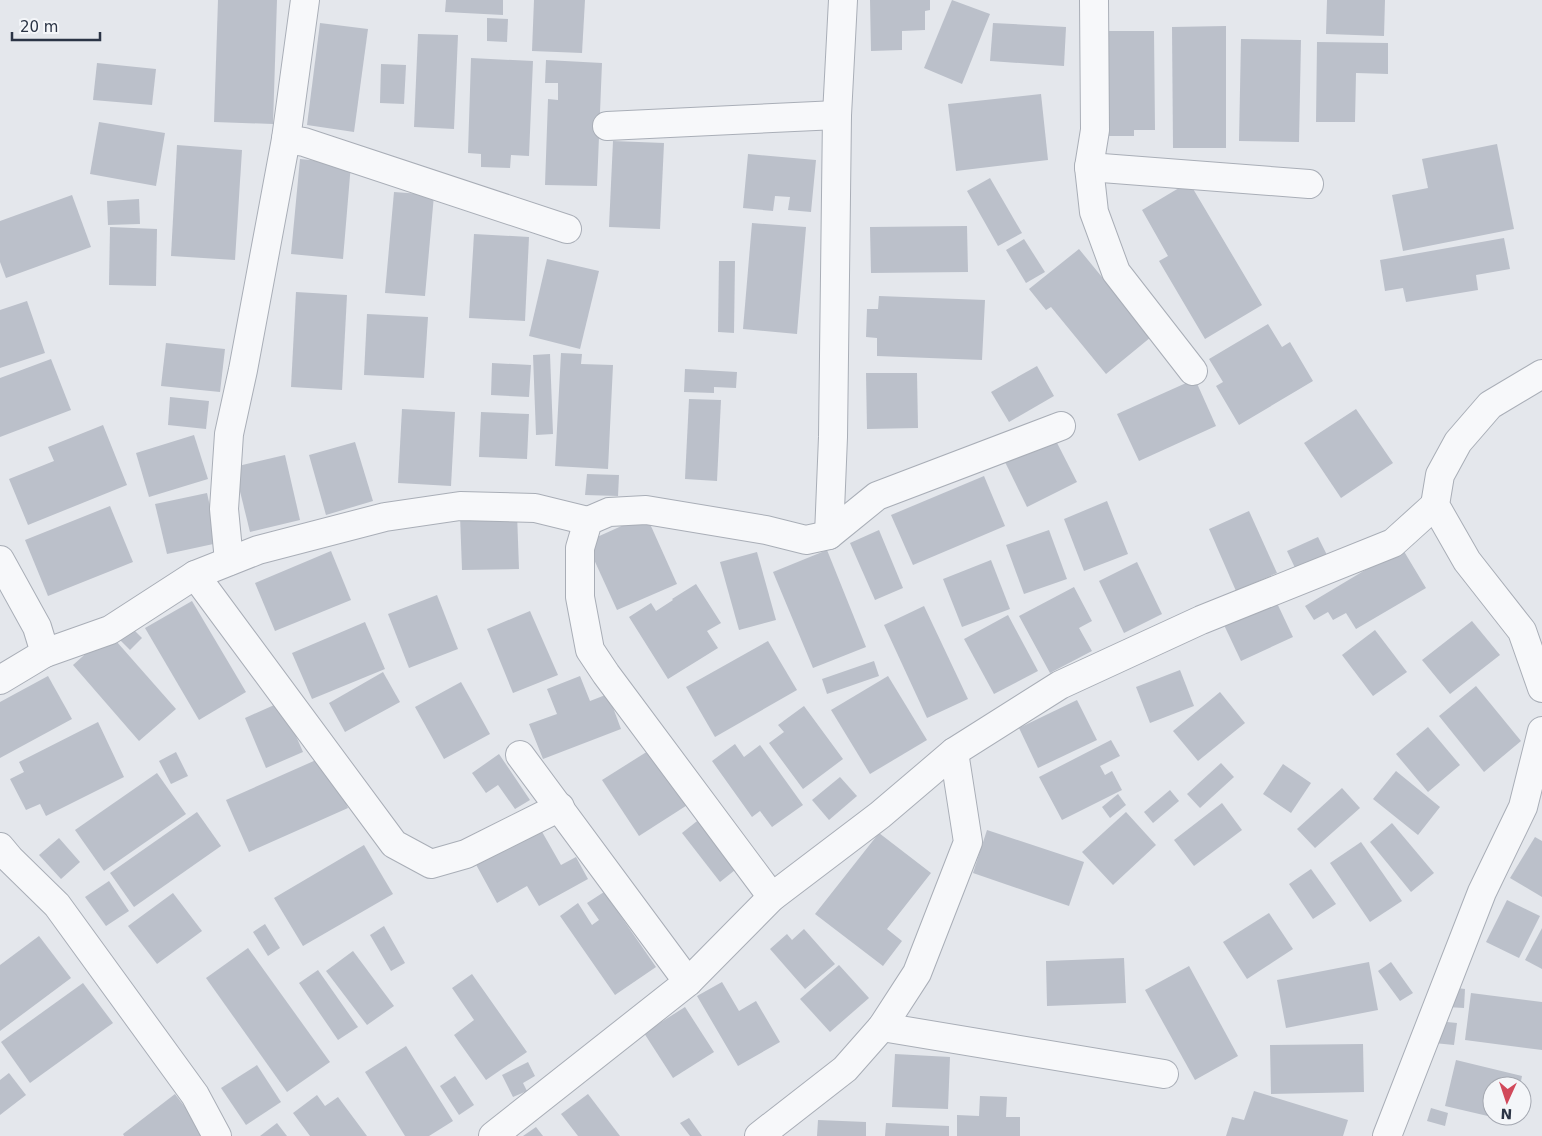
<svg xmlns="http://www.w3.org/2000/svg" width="1542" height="1136" font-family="'DejaVu Sans',sans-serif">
<rect width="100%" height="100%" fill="#e4e7ec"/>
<g fill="#bbc0ca">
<path d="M218,0H277L273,124L214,122Z"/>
<path d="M446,0H503V15L445,12Z"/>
<path d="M534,0H585L582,53L532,51Z"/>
<path d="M870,0H930V10L925,11V30L902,31V50L871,51Z"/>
<path d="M952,0L990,14L962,84L924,68Z"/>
<path d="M1327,0H1385L1384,36L1326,34Z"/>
<path d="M487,18L508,19L507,42L487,41Z"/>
<path d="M320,23L368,29L354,132L307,125Z"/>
<path d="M993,23L1066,27L1064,66L990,61Z"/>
<path d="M1226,26V148H1173L1172,27Z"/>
<path d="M1106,31H1154L1155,130H1134V136H1107Z"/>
<path d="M418,34L458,35L454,129L414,127Z"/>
<path d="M1241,39L1301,40L1299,142L1239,141Z"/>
<path d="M1317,42L1388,43V74L1356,73L1355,122H1316Z"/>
<path d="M471,58L533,61L529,156L511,155L510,168L481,167V154L468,153Z"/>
<path d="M546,60L602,63L597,186L545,185L548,99L558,100V83H545Z"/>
<path d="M97,63L156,69L152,105L93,100Z"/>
<path d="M381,64L406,65L404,104L380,103Z"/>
<path d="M1041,94L1048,160L956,171L948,104Z"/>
<path d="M99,122L165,133L156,186L90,174Z"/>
<path d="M613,141L664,143L660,229L609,227Z"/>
<path d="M1497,144L1514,229L1403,251L1392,195L1428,188L1422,159Z"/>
<path d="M177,145L242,150L235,260L171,256Z"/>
<path d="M748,154L816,160L811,212L788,210L790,197L775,196L773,211L743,208Z"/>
<path d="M300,159L351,164L343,259L291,254Z"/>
<path d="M990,178L1022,233L998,246L967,191Z"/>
<path d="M1189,182L1262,305L1205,339L1159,261L1168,256L1142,210Z"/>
<path d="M394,192L434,195L425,296L385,293Z"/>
<path d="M72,195L91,247L6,278L0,262V221Z"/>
<path d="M139,199L140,224L108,225L107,201Z"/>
<path d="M752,223L806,227L797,334L743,329Z"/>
<path d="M967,226L968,272L871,273L870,227Z"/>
<path d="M110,227L157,229L156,286L109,285Z"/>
<path d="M474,234L529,237L525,321L469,318Z"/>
<path d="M1504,238L1510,269L1476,275L1478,290L1406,302L1403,288L1385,291L1380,260Z"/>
<path d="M1024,239L1045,272L1026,283L1006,250Z"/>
<path d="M1079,249L1151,337L1106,374L1051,307L1046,310L1029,289Z"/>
<path d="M547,259L599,271L580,349L529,336Z"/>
<path d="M719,261H735L734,333L718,332Z"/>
<path d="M296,292L347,295L342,390L291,387Z"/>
<path d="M879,296L985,300L982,360L877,356V338L866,337L867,309H878Z"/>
<path d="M27,301L45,353L0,368V310Z"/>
<path d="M367,314L428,317L424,378L364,375Z"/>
<path d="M1268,324L1282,347L1290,342L1313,381L1239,425L1216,386L1223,382L1209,359Z"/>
<path d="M166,343L225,349L220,392L161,386Z"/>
<path d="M561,353L582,354L581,364L613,365L608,469L555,466Z"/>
<path d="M550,354L553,434L536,435L533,355Z"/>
<path d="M51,359L71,410L0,437V378Z"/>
<path d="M492,363L531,365L529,397L491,395Z"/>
<path d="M1037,366L1054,396L1009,422L991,392Z"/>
<path d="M685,369L737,372L736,388L714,387V393L684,392Z"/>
<path d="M866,373H917L918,428L867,429Z"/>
<path d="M1195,379L1216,426L1139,461L1117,414Z"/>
<path d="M170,397L209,401L206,429L168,425Z"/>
<path d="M689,399L721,400L717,481L685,479Z"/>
<path d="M402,409L455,412L451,486L398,483Z"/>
<path d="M1356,409L1393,463L1341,498L1304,443Z"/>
<path d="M481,412L529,414L527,459L479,457Z"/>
<path d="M103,425L127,485L28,525L9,479L54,461L48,447Z"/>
<path d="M194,435L208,479L149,497L136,453Z"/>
<path d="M1053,435L1077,482L1027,507L1004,460Z"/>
<path d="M355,442L373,501L326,515L309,455Z"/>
<path d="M285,455L300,520L250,532L234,467Z"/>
<path d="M587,474L619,475L618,496L585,495Z"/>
<path d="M984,476L1005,526L913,565L891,515Z"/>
<path d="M207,493L218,543L167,554L155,504Z"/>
<path d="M1107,501L1128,554L1084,571L1064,519Z"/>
<path d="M110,506L133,562L48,596L25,540Z"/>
<path d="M1249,511L1277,573L1236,591L1209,529Z"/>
<path d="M517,513L519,569L462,570L460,515Z"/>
<path d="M646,515L677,584L617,610L586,542Z"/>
<path d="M879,530L903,588L875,600L850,543Z"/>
<path d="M1049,530L1067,579L1024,594L1006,545Z"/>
<path d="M1318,537L1328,557L1297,572L1287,551Z"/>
<path d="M1402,548L1426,588L1356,629L1346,613L1333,620L1328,612L1314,620L1305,606Z"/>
<path d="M827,550L866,647L813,668L773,572Z"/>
<path d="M331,551L351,600L275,631L255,583Z"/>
<path d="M757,552L776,620L739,630L720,562Z"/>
<path d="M991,560L1010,609L962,627L943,579Z"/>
<path d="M1137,562L1162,614L1124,633L1099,581Z"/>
<path d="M696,584L721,623L707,631L718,648L668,679L629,617L651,603L656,611L673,600L672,599Z"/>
<path d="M1074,587L1092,621L1079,628L1092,651L1050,673L1019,616Z"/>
<path d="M437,595L458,649L409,668L388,614Z"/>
<path d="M192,601L246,692L199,720L145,628Z"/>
<path d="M1276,601L1293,637L1241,661L1224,625Z"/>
<path d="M924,606L968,699L927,718L884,625Z"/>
<path d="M530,611L558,675L513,693L487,629Z"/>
<path d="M1008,615L1038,671L994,694L964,639Z"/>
<path d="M1472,621L1500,655L1450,694L1422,660Z"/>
<path d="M126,622L142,638L130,650L114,634Z"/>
<path d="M365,622L385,669L312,699L292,653Z"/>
<path d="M1375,630L1407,672L1373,696L1342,655Z"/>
<path d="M109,633L176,709L139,741L73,665Z"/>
<path d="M768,641L797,690L715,737L686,687Z"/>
<path d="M874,661L879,676L827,694L822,679Z"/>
<path d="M1180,670L1194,706L1150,723L1136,687Z"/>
<path d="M383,672L400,702L345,732L329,703Z"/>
<path d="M48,676L72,719L0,758V702Z"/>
<path d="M580,676L590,701L608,694L621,729L543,759L529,724L557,714L547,689Z"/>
<path d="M888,676L927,740L870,774L831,710Z"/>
<path d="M461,682L490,734L444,759L415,707Z"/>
<path d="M1476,686L1521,741L1484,772L1439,716Z"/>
<path d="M1220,692L1245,723L1198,761L1173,731Z"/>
<path d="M1077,700L1097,740L1038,768L1019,728Z"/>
<path d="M281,702L303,752L266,768L245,718Z"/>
<path d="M804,706L843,759L803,789L769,743L784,732L778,725Z"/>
<path d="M98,722L124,777L46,816L40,804L26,810L10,779L24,772L19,762Z"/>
<path d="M1428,727L1460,765L1428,792L1396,754Z"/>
<path d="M1111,740L1120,756L1100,766L1105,775L1112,771L1122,790L1062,820L1039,777Z"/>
<path d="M735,744L744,757L760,745L803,805L772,827L760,811L752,817L712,761Z"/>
<path d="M656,746L692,802L639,836L602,780Z"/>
<path d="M176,752L188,776L171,784L159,761Z"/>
<path d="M499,754L530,800L515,809L498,785L486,793L472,773Z"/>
<path d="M325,756L348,808L249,852L226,800Z"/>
<path d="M1221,763L1234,777L1200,808L1187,794Z"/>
<path d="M1283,764L1311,783L1291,813L1263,794Z"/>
<path d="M1396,771L1440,807L1418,835L1373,799Z"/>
<path d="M157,773L186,814L104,871L75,830Z"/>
<path d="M840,777L857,796L829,820L812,800Z"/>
<path d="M1342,788L1360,808L1315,848L1297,829Z"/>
<path d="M1170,790L1179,801L1153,823L1144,812Z"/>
<path d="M1118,794L1126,805L1110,818L1102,807Z"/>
<path d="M1222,803L1242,830L1194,866L1174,840Z"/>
<path d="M197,812L221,846L134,907L110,873Z"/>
<path d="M1126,812L1156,845L1113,885L1082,852Z"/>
<path d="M706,814L745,862L720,882L682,833Z"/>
<path d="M537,823L561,865L576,857L588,879L539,906L527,886L497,903L473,859Z"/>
<path d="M1392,823L1434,873L1411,892L1370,842Z"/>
<path d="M987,830L1084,862L1069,906L973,873Z"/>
<path d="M879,833L931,873L887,929L902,941L883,966L815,914Z"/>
<path d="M1535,837L1542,841V897L1510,878Z"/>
<path d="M59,838L80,862L61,879L39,855Z"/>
<path d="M1361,842L1402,901L1370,922L1330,863Z"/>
<path d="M364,845L393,894L303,946L274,898Z"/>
<path d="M1311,869L1336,904L1313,919L1289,884Z"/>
<path d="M109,881L129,911L106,926L85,897Z"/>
<path d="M604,892L656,967L615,995L560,916L578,903L592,925L599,920L587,903Z"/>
<path d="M173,893L202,931L157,964L128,926Z"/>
<path d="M1507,900L1540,916L1519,958L1486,942Z"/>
<path d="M1269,913L1293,949L1247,979L1223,942Z"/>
<path d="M265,924L280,948L268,956L253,932Z"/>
<path d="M384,926L405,963L391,971L370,935Z"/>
<path d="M1542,928V969L1525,960Z"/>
<path d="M804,929L835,964L805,989L770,949L787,934L792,940Z"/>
<path d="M39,936L71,978L0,1031V965Z"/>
<path d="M248,948L330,1062L287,1092L206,978Z"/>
<path d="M353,951L394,1006L367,1025L326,971Z"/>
<path d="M1124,958L1126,1003L1047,1006L1046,961Z"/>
<path d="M1369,962L1378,1010L1286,1028L1277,980Z"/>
<path d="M1391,962L1413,993L1400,1001L1378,971Z"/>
<path d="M839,965L869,998L830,1032L800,999Z"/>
<path d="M1189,966L1238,1056L1195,1080L1145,990Z"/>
<path d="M318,970L358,1027L338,1040L299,983Z"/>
<path d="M472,974L527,1052L486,1080L454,1035L474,1020L452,988Z"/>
<path d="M722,982L739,1011L756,1001L780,1042L738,1066L697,996Z"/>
<path d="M83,983L113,1023L30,1083L1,1042Z"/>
<path d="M1449,987L1465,989L1464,1008L1447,1007Z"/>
<path d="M1471,993L1542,1002V1050L1465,1040Z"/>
<path d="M685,1007L714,1052L673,1078L644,1033Z"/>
<path d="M1437,1021L1457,1023L1454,1045L1434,1043Z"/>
<path d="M1363,1044L1364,1092L1271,1094L1270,1045Z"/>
<path d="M406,1046L453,1121L429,1136H405L365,1072Z"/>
<path d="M895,1054L950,1057L948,1109L892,1107Z"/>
<path d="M1456,1060L1522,1076L1520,1086H1492V1117L1445,1106Z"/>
<path d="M528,1062L535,1076L523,1083L527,1091L513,1097L502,1075Z"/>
<path d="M257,1065L281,1102L246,1125L221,1088Z"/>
<path d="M9,1073L26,1095L0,1115V1080Z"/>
<path d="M455,1076L474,1105L459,1115L440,1086Z"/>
<path d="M1254,1091L1348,1120L1343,1136H1226L1232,1117L1244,1120Z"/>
<path d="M175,1094L207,1136H124L123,1134Z"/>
<path d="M588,1094L620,1136H578L561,1114Z"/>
<path d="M317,1095L325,1106L338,1097L367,1136H310L293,1113Z"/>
<path d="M980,1096L1007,1097L1006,1117H1020V1136H957V1115L979,1116Z"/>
<path d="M1431,1108L1448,1113L1445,1126L1427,1121Z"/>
<path d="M1492,1116H1513L1512,1121Z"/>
<path d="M689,1118L702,1136H690L680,1123Z"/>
<path d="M818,1120L866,1122V1136H817Z"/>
<path d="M277,1123L287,1136H260Z"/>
<path d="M886,1123L949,1126V1136H885Z"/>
<path d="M536,1127L543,1136H523Z"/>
</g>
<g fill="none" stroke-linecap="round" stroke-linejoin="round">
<defs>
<g id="street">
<path d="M1094,0L1095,130L1089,167L1094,212L1116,272L1193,371"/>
<path d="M607,126L837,115"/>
<path d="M286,139L304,142L567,229"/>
<path d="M1089,167L1309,184"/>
<path d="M1542,374L1490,405L1458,442L1440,475L1435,505L1467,561L1522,631L1542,688"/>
<path d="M829,535L833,437L837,115L843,0"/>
<path d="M0,560L37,627L45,653L0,680"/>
<path d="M229,561L224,509L229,434L243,370L286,139L305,0"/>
<path d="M195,575L394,844L431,864L466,854L560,807"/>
<path d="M45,653L110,630L195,575L258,550L385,517L460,506L535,508L588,521"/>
<path d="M520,755L688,982"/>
<path d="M0,847L10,859L57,905L195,1095L217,1136"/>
<path d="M772,897L606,674L590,650L580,597V548L588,521L609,512L646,510L766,530L806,540L829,535L877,496L1061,426"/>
<path d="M882,1027L1164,1074"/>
<path d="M493,1136L688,982L772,897L880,815L954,752L1060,685L1201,620L1393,543L1435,505"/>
<path d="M759,1136L845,1069L882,1027L917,973L968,842L954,752"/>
<path d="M1387,1136L1482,892L1523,807L1542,731"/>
</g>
</defs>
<use href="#street" stroke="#a9aeb7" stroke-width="30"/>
<use href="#street" stroke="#f7f8fa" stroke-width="28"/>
</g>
<g transform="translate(1507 1101) rotate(183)"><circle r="24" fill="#f4f6f9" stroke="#a4a8b1"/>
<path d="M0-4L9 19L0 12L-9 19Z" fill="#d1495b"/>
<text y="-8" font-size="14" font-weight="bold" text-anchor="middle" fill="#2b3445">N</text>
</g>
<path d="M12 32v8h88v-8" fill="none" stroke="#2b3445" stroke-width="2.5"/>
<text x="20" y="32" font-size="15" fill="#2b3445" stroke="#f4f6f9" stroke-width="4" paint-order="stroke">20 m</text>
</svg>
